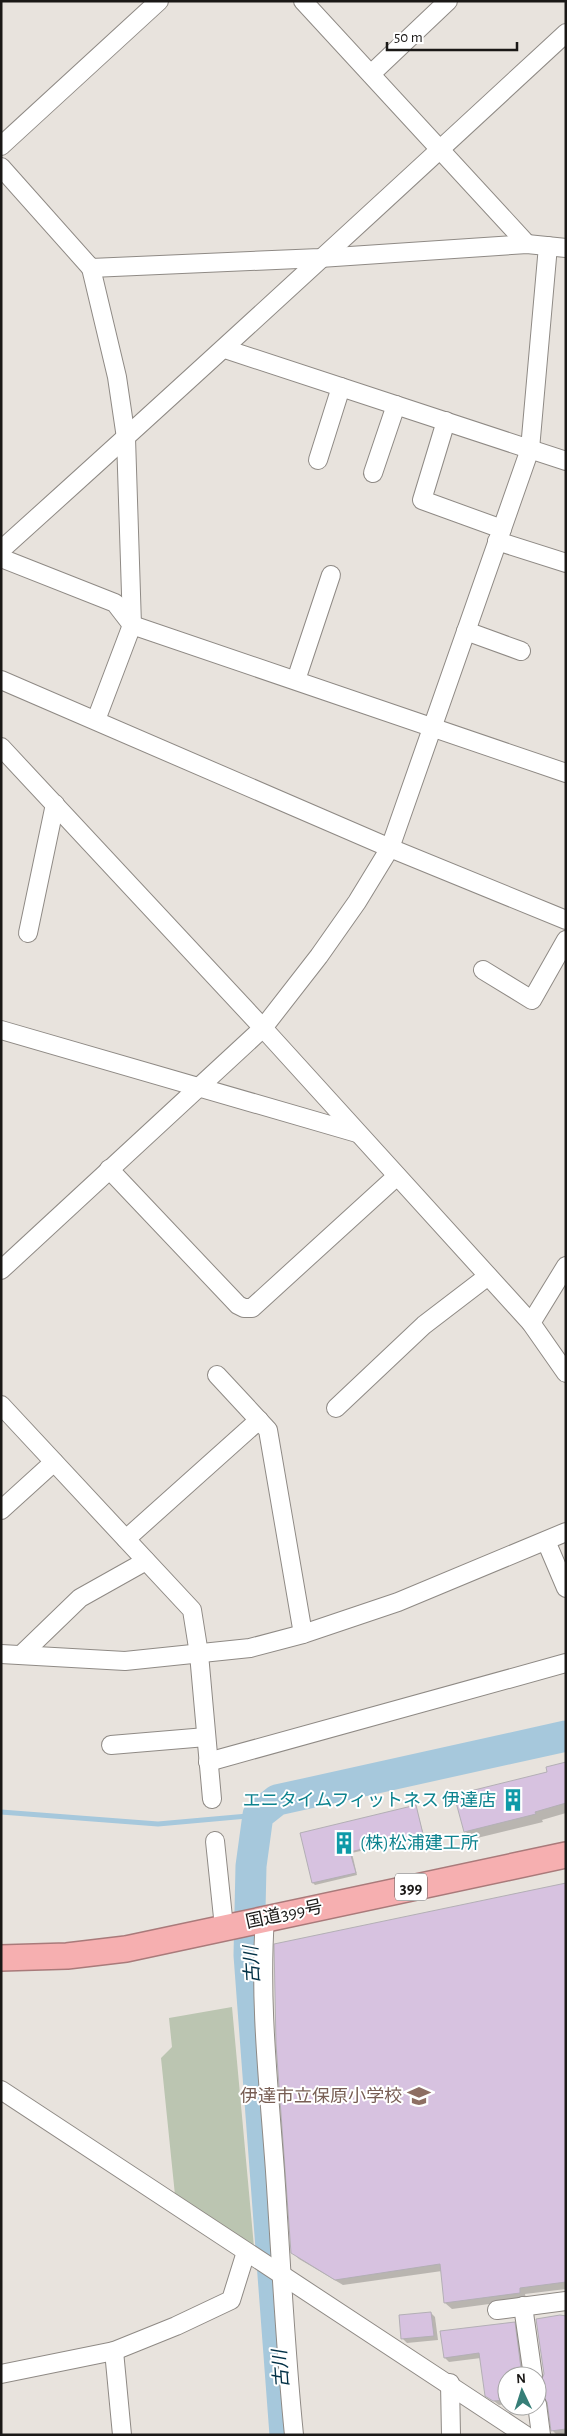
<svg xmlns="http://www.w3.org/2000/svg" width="567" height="2436" font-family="'Alegreya Sans','Noto Sans JP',sans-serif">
<rect width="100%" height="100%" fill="#e8e3dd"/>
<path fill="#bbc5b1" d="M232,2007L255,2258L176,2205L161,2058L172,2047L169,2018Z"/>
<g fill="#0003">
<path d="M566,1764V1813L542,1820L543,1822L473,1839L465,1831Z"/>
<path d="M416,1807L424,1836L352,1853L357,1875L315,1885L313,1883L301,1834Z"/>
<path d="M566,1884V2289L525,2294L526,2299L452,2309L445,2303L442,2271L343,2285L299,2259L292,2252Z"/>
<path d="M431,2313L435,2317L438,2340L407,2343L403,2339Z"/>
<path d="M566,2316V2433L557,2435L552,2430L549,2402L546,2398L537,2399V2386L544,2381Z"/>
<path d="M514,2323L519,2328L525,2376H507V2404L499,2405L486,2395L481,2358L449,2362L445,2358Z"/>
</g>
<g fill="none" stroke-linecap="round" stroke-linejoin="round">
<path stroke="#a6c8dc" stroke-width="5" d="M1,1812L158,1824L258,1815"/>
<path stroke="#a6c8dc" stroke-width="31" d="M285,2435L249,1955L251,1866L258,1815L277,1800L566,1736"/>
</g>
<g fill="#d7c2e0" stroke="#b3afb5">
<path d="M566,1762V1803L535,1812L536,1814L464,1832L454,1795L547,1772L546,1767Z"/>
<path d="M416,1805L423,1834L350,1852L356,1873L312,1883L300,1833Z"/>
<path d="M566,1883V2282L520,2288V2293L444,2303L440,2264L335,2280L291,2253L276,2044L274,1944Z"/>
<path d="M431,2312L434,2336L401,2339L399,2315Z"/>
<path d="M560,2315L566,2316V2429L551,2431L547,2402L540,2394L539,2385L544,2374L536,2319Z"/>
<path d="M515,2322L522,2376H507V2400L493,2401L485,2396L479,2353L444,2358L440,2331Z"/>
</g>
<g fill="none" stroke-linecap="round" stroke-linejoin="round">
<defs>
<g id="minor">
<path d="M303,1L527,244"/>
<path d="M371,74L448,1"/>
<path d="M1,146L159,1"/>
<path d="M1,167L91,268L320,258L527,244L566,248"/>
<path d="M91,268L117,377L126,438L132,625L96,720"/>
<path d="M225,349L566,461"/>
<path d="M446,421L422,500L502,529"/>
<path d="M318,460L341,387"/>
<path d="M373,473L396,405"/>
<path d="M497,541L566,563"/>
<path d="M1,550C191,379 379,206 566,33"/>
<path d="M1,558L115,603L132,625L566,773"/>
<path d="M466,631L521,651"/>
<path d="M1,680L390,848L566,920"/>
<path d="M296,680L331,575"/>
<path d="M1,747L263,1028L531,1323L566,1373"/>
<path d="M28,933L55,804"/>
<path d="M483,970L532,1000L566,940"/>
<path d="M1,1030L357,1133"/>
<path d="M109,1169L238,1305L244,1308H252L397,1176"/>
<path d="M1,1270L263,1028L319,956L357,902L390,848L530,449L548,246"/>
<path d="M531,1323L566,1266"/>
<path d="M217,1375L268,1430L303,1634"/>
<path d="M1,1405L192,1610L199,1654L212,1799"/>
<path d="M336,1408L424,1325L488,1276"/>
<path d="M1,1510L54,1462"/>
<path d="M126,1539L259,1420"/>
<path d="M546,1541L566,1588"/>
<path d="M1,1654L125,1661L250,1648L303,1634L398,1602L566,1532"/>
<path d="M21,1655L80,1598L146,1561"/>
<path d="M111,1745L206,1737"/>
<path d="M208,1762L566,1663"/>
<path d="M215,1841L224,1927"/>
<path d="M265,1918C259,2002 269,2087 275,2171C281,2259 285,2347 294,2435"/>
<path d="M1,2090L525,2435"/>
<path d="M523,2306L533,2376"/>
<path d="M497,2310L566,2301"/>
<path d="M114,2351L122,2435"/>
<path d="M1,2374L114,2351L176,2326L231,2300L246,2252"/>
<path d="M450,2383L451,2435"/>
<path d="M537,2404L541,2435"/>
</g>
<path id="highway" d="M1,1958L67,1956L126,1949L566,1855"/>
</defs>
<use href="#minor" stroke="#8f8a85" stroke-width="20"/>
<use href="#highway" stroke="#a97a7a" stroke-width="28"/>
<use href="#minor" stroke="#fff" stroke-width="18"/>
<use href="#highway" stroke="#f6afb0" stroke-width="25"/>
</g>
<defs>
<symbol id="building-bare" viewBox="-9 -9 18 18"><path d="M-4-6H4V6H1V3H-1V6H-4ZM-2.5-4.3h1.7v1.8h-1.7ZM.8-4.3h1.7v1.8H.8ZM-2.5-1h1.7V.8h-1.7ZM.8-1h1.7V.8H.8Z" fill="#0f9aa8" stroke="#fff" stroke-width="2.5" paint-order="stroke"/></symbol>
<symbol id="school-bare" viewBox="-9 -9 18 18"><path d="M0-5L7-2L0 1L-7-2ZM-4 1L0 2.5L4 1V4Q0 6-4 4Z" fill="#8d6e63" stroke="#fff" stroke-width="2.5" paint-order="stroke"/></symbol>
</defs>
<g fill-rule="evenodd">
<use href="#building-bare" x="497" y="1784" width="32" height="32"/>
<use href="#building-bare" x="328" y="1827" width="32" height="32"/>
<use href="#school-bare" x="403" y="2080" width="32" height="32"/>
</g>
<g text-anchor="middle" stroke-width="4" stroke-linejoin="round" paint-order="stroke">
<rect fill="#fff" stroke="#5f5d5c" stroke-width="1" x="395" y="1873.5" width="32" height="27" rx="4"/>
<g font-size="16" font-weight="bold" fill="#1a1816">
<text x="411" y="1893">399</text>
</g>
<g font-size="18" fill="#0d838f" stroke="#fff" text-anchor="end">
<text x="496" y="1806">エニタイムフィットネス 伊達店</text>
<text x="360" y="1849" text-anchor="start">(株)松浦建工所</text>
</g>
<g font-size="18" fill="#1a1816" stroke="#fff">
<text transform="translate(284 1914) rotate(-12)" y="6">国道399号</text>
</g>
<g font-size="18" fill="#785e54" stroke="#fff" text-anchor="end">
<text x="402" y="2102">伊達市立保原小学校</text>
</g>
<g font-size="19" font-style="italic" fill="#023146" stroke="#fff">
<text transform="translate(251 1965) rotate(-93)" y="7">古川</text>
<text transform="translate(280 2369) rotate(-94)" y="7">古川</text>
</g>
</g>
<rect width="567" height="2436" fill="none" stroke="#1a1816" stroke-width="5"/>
<g transform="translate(522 2391) rotate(356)"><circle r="24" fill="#ffffff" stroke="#a3a3a2"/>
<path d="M0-4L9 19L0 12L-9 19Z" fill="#367e77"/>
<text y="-8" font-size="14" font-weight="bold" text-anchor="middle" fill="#1a1816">N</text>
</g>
<path d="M387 42v8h130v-8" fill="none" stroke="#1a1816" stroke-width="2.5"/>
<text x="394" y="42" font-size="15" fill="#1a1816" stroke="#ffffff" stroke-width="4" paint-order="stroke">50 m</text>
</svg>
